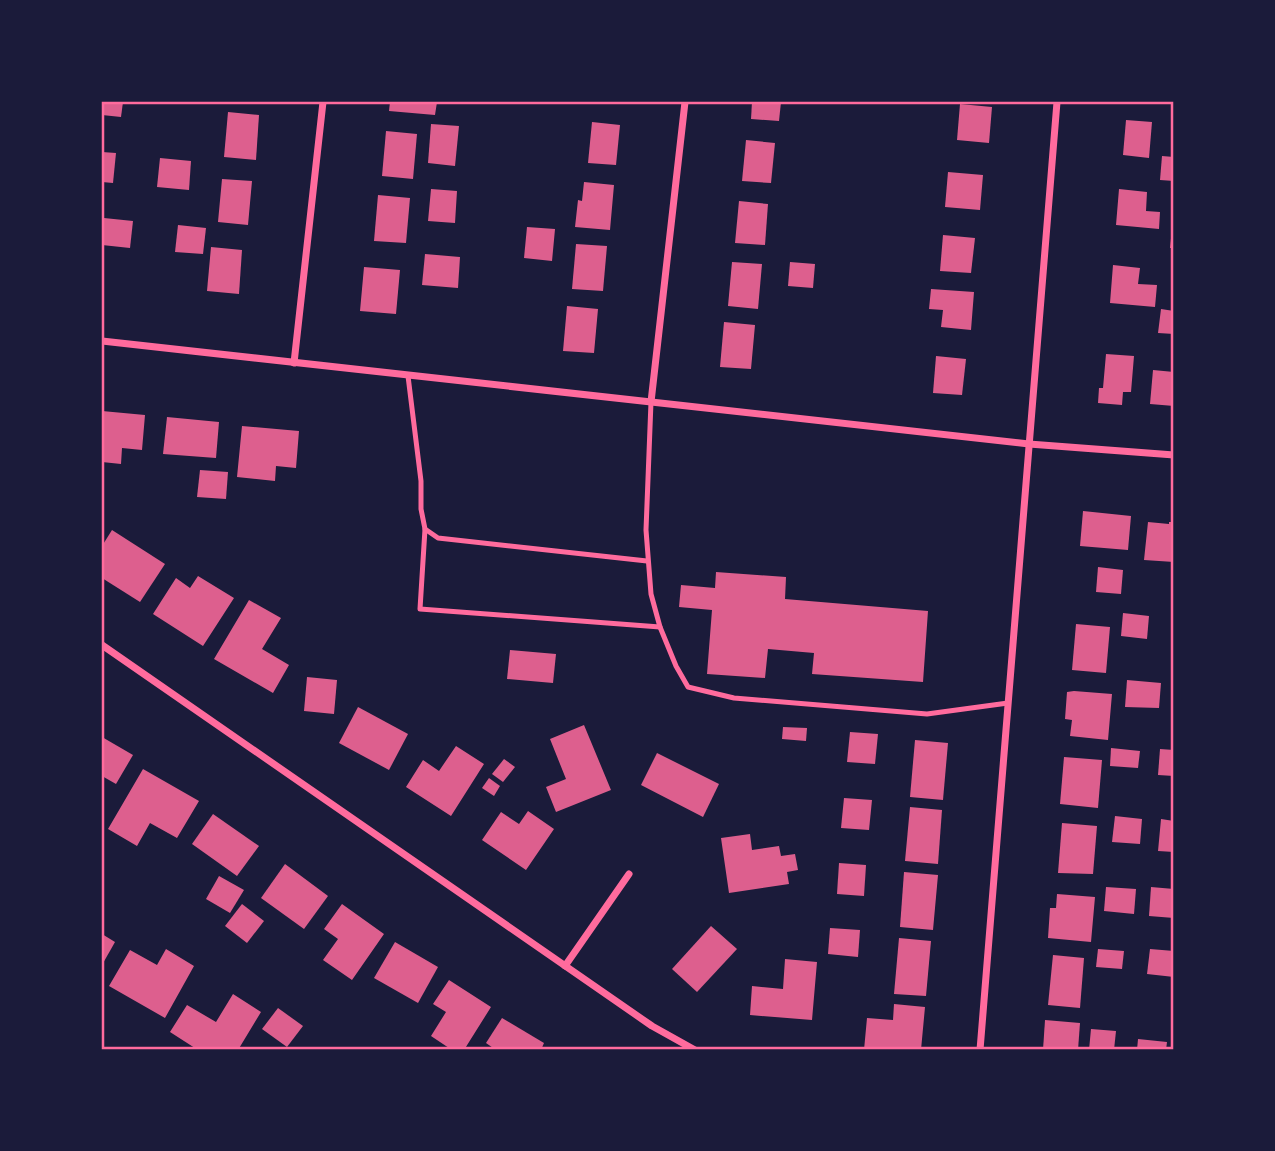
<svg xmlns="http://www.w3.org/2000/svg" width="1275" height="1151" font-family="Helvetica,sans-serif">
<rect width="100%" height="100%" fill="#1b1b3a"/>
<g fill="#dd5f8e">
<path d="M102,102H123L121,117L102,115Z"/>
<path d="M390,102H437L435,115L389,111Z"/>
<path d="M752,102H781L779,121L751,119Z"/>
<path d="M960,104L992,107L989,143L957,140Z"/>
<path d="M228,112L259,115L256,160L224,157Z"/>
<path d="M1126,120L1152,122L1149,158L1123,155Z"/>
<path d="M592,122L620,125L616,165L588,163Z"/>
<path d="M431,124L459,126L455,166L428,163Z"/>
<path d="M386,131L417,134L413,179L382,176Z"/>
<path d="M746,140L775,143L771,183L742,181Z"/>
<path d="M102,152L116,153L113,183L102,182Z"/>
<path d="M1162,156L1174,157V181L1160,180Z"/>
<path d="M160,158L191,161L189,190L157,187Z"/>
<path d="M948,172L983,175L980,210L945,207Z"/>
<path d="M222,179L252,181L248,225L218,222Z"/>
<path d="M584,182L614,185L610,230L575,227L578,200L582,201Z"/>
<path d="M431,189L457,191L455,223L428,221Z"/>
<path d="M1119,189L1147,192L1146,211L1160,212L1159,229L1116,225Z"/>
<path d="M378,195L410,198L406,243L374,241Z"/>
<path d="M739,201L768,204L765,245L735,243Z"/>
<path d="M104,218L133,221L130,248L102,245Z"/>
<path d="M178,225L206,228L203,254L175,252Z"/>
<path d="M527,227L555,229L552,261L524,258Z"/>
<path d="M1172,229H1174V248H1170Z"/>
<path d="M943,235L975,238L971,273L940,271Z"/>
<path d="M576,244L607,246L603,291L572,289Z"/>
<path d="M211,247L242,250L239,294L207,291Z"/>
<path d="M425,254L460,257L458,288L422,285Z"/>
<path d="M732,262L762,264L758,309L728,306Z"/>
<path d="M790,262L815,264L813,288L788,286Z"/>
<path d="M1113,265L1140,268L1138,284L1157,285L1155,307L1110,303Z"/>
<path d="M364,267L400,270L396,314L360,311Z"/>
<path d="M931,289L974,292L971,330L941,327L943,310L929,309Z"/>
<path d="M567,306L598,309L594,353L563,351Z"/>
<path d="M1161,309L1174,311V334L1158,333Z"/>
<path d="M724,322L755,325L751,369L720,367Z"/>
<path d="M1106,354L1134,356L1131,392H1123L1122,405L1098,403L1099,388H1103Z"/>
<path d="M936,356L966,359L962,395L933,393Z"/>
<path d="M1153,370L1174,372V406L1150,404Z"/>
<path d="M102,411L145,415L142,450L122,448L121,464L102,462Z"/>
<path d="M167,417L219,422L216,458L163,454Z"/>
<path d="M242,426L299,431L296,468L276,466L275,481L237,477Z"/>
<path d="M200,470L228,472L226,499L197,497Z"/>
<path d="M1083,511L1131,516L1128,550L1080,546Z"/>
<path d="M1148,522L1169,524V522H1174V562L1144,560Z"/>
<path d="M112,530L165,564L140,602L102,578V546Z"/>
<path d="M1098,567L1123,570L1121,594L1096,592Z"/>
<path d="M716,572L786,577L785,599L928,611L923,682L812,674L814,653L768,649L765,678L707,674L712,610L679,607L681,585L715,588Z"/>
<path d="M198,576L234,598L203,646L153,614L176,578L190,588Z"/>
<path d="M249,600L281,618L262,649L289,665L273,693L214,659Z"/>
<path d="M1123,613L1149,616L1147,639L1121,636Z"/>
<path d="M1076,624L1110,627L1106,673L1072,670Z"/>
<path d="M510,650L556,654L553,683L507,679Z"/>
<path d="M307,677L337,680L334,714L304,711Z"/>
<path d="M1127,680L1161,683L1159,708L1125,707Z"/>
<path d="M1074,691L1112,694L1108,740L1070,736L1072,720L1065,719L1067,692Z"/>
<path d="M358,707L408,734L389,770L339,743Z"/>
<path d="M584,725L611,790L556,812L546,787L566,779L550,739Z"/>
<path d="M783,727L807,728L806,741L782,739Z"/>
<path d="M850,732L878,734L875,764L847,762Z"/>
<path d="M102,737L133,755L116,784L102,776Z"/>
<path d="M915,740L948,743L943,800L910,797Z"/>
<path d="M456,746L484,764L451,816L406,787L423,760L439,771Z"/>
<path d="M1111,748L1140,751L1138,768L1110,766Z"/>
<path d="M1160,749L1174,750V776L1158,775Z"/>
<path d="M657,753L719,784L703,817L641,785Z"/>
<path d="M1064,757L1102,760L1098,808L1060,804Z"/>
<path d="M504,759L515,767L503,782L492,774Z"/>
<path d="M143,769L199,801L177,838L150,823L137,846L108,829Z"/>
<path d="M489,778L500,786L494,796L482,788Z"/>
<path d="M844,798L872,800L869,830L841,828Z"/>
<path d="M910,807L942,810L938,864L905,861Z"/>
<path d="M528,811L554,829L526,870L482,840L501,812L519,824Z"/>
<path d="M213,814L259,846L237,876L192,844Z"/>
<path d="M1115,816L1142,819L1140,844L1112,842Z"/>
<path d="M1161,819L1174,821V852L1158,851Z"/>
<path d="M1062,823L1097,826L1093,874L1058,873Z"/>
<path d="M750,834L752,850L779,846L781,856L795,854L798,870L787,872L789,884L729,893L721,838Z"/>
<path d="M839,863L866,865L864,896L837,894Z"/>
<path d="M285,864L328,896L304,929L261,898Z"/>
<path d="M904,872L938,875L933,930L900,927Z"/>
<path d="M219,876L244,890L230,913L206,899Z"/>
<path d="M1106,887L1136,889L1134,914L1104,911Z"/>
<path d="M1151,887L1174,889V918L1149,916Z"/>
<path d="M1057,894L1095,897L1091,942L1048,938L1050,908H1056Z"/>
<path d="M242,904L264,921L247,943L225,926Z"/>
<path d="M342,904L384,934L352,980L323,960L338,939L324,929Z"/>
<path d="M711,926L737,949L697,992L672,969Z"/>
<path d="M830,928L860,930L858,957L828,954Z"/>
<path d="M102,934L115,942L102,965Z"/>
<path d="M899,938L931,941L926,996L894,994Z"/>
<path d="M395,942L438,967L418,1003L374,978Z"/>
<path d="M166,949L194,966L165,1018L109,986L130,950L157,965Z"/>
<path d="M1098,949L1124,951L1122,969L1096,967Z"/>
<path d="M1150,949L1174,951V977L1147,974Z"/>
<path d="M1053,955L1084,958L1080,1008L1048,1005Z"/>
<path d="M785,959L817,962L812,1020L750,1015L752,986L783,989Z"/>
<path d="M449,980L491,1007L464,1050H452L431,1036L446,1012L433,1004Z"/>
<path d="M233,994L261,1012L238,1050H198L170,1032L187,1005L216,1022Z"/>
<path d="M894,1004L925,1007L921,1050H864L867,1018L893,1020Z"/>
<path d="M278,1008L303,1026L287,1047L262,1029Z"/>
<path d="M502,1018L544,1043L541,1050H496L486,1043Z"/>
<path d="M1045,1020L1080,1023L1078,1050H1043Z"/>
<path d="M1091,1029L1116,1031L1114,1050H1089Z"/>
<path d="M1138,1039L1167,1042L1166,1050H1137Z"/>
</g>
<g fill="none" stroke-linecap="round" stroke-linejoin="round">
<g stroke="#ff6b9d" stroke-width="5">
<path d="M408,376L421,481V509L425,529L438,538L647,561"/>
<path d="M651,402L646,530L651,594L660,627L676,666L688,687L734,698L927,714L1008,703"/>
<path d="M425,529L420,609L660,627"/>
</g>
<g stroke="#ff6b9d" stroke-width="7">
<path d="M102,341L1029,444L1174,455"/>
<path d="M294,363L323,102"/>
<path d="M651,402L685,102"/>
<path d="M102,645L652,1026L695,1050"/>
<path d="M565,966L629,874"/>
<path d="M980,1050L1057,102"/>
</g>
</g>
<rect width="1275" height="1151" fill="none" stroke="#1b1b3a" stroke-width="206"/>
<rect x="103" y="103" width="1069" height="945" fill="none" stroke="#ff6b9d" stroke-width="2.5"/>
</svg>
